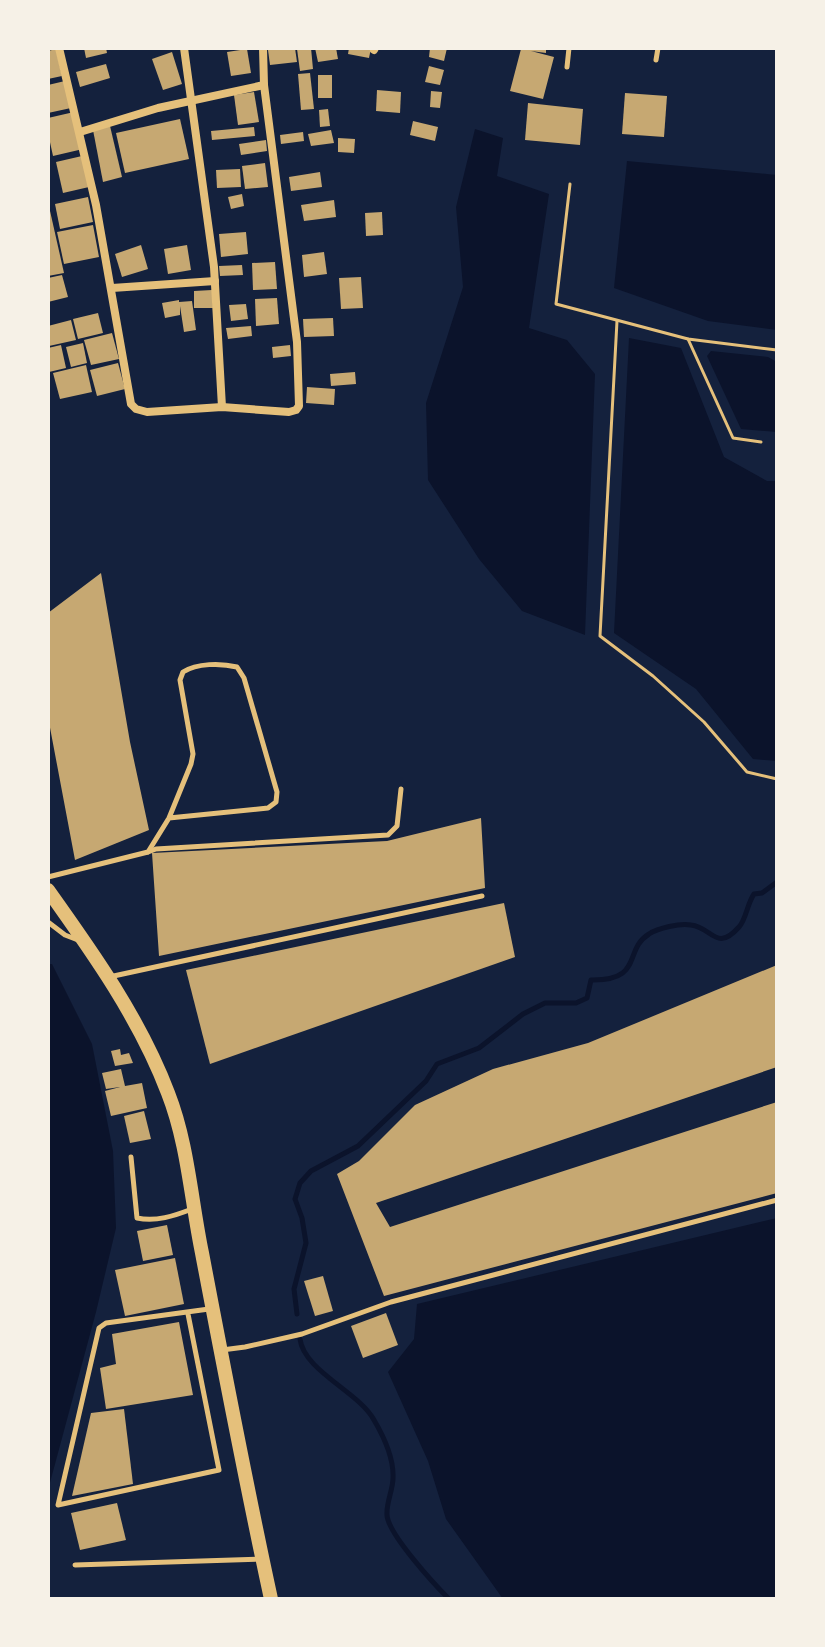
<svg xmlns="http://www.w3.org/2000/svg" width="825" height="1647" font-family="Inter,sans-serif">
<rect width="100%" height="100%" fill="#14213d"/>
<g fill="#0b132b">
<path d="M475,129L503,138L497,176L549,194L529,328L567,340L595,374L585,635L522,611L479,559L428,480L426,403L463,287L456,207Z"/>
<path d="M627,161L777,175V330L708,321L614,288Z"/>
<path d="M629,338L681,348L724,457L767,481H777V761L753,759L696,689L614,633Z"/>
<path d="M711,351L768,357L777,362V432L741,429L707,356Z"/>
<path d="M48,964H52L92,1044L113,1151L116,1228L96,1312L48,1490Z"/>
<path d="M777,1218V1599H503L446,1519L428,1461L388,1372L414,1339L417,1304Z"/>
</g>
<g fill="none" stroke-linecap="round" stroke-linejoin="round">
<g stroke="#0b132b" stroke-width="5">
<path d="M297,1314L294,1289L306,1243L302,1218L295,1199L300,1183L311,1171L358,1146L426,1081L437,1064L479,1048L523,1014L545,1003H576L587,998L591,980C644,981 623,950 649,934C658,928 680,923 691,925C712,927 716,953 739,927C746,920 747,904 754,894L762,893L777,882"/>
<path d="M300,1339C304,1371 359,1392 374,1420C384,1437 394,1458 393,1478C393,1490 386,1503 387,1515C388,1534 435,1585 449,1599"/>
</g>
</g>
<g fill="#c6a872">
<path d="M84,48H106L107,53L86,58Z"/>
<path d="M295,48L297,62L270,65L268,50Z"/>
<path d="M304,48H311L313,69L300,71L297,49Z"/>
<path d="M315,48H336L338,59L318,62Z"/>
<path d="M349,48H371L369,58L348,54Z"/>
<path d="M430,48H447L444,61L429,57Z"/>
<path d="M546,48V53L531,51L554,57L543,99L510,91L521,49Z"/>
<path d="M56,49L62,76L48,79V51Z"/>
<path d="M247,49L251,73L231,76L227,52Z"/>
<path d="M172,52L182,84L163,90L152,59Z"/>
<path d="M106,64L110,78L80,87L76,72Z"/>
<path d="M429,66L444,70L440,85L425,82Z"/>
<path d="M310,73L314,109L301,110L298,74Z"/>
<rect x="318" y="75" width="14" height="23"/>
<path d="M65,81L71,108L48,113V85Z"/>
<path d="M377,90L401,92L400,113L376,111Z"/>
<path d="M431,91L442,92L440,108L430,107Z"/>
<path d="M254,92L259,122L238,125L234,95Z"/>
<path d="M625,93L667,96L664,137L622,134Z"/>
<path d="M528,103L583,109L580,145L525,140Z"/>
<path d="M328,109L330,126L320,127L319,110Z"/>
<path d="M74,112L83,149L53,156L48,133V118Z"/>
<path d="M180,119L189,159L125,173L116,133Z"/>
<path d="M413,121L438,127L435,141L410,135Z"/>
<path d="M110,126L122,177L103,182L93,130Z"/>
<path d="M254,127L255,136L212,140L211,131Z"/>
<path d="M331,130L334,143L311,146L308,134Z"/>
<path d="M303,132L304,141L281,144L280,135Z"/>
<path d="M338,138L355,139L354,153L338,152Z"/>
<path d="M266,140L267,151L241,155L239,144Z"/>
<path d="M82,156L89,187L63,193L56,162Z"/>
<path d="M265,163L268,187L245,189L242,166Z"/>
<path d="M240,169L241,187L217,188L216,170Z"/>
<path d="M320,172L322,187L291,191L289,177Z"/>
<path d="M242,194L244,206L231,209L228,197Z"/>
<path d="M88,197L93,222L60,229L55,204Z"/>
<path d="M334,200L336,217L304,221L301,205Z"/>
<path d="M48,202L64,273L48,276Z"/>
<path d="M382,212L383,235L366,236L365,213Z"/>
<path d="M93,225L99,257L64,264L57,232Z"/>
<path d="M246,232L248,254L221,257L219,234Z"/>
<path d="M141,245L148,269L122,277L115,254Z"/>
<path d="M187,245L191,270L168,274L164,249Z"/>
<path d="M324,252L327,274L304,277L302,255Z"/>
<path d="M275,262L277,289L253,290L252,263Z"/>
<path d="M242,265L243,275L220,276L219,266Z"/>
<path d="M62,275L68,297L48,302V278Z"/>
<path d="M361,277L363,308L341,309L339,278Z"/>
<path d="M212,290L213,308H194V291Z"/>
<path d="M277,298L279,324L256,326L255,299Z"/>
<path d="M179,300V302L192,301L196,330L184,332L180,306V315L165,318L162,303Z"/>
<path d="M246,304L248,319L231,321L229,305Z"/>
<path d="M98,313L103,333L78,339L73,319Z"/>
<path d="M333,318L334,336L304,337L303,319Z"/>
<path d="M71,320L76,340L49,346L48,326Z"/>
<path d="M251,326L252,336L228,339L226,328Z"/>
<path d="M112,333L119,359L91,365L84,340Z"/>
<path d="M83,343L87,363L71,367L66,347Z"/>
<path d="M61,345L66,368L49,372L48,348Z"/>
<path d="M290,345L291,356L273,358L272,347Z"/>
<path d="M118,363L125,389L97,396L90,370Z"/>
<path d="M86,365L92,392L60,399L53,373Z"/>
<path d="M355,372L356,384L331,386L330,374Z"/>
<path d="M307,387L335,389L334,405L306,403Z"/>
<path d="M101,573L130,742L149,830L75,860L48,717V613Z"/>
<path d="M481,818L485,888L159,956L152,853L387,841Z"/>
<path d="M504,903L515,957L210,1064L186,970Z"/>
<path d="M777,965V1067L376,1203L390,1227L777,1102V1193L384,1296L337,1174L359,1161L415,1105L493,1069L588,1043Z"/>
<path d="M120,1049L121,1055L129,1053L133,1063L115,1066L111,1051Z"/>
<path d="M121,1069L125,1086L142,1083L147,1108L111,1116L105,1091L120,1087L106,1089L102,1073Z"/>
<path d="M144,1111L151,1139L130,1143L124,1116Z"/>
<path d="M167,1225L173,1255L143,1261L137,1231Z"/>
<path d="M175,1258L184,1304L125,1316L115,1270Z"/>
<path d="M323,1276L333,1311L315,1316L304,1281Z"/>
<path d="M386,1313L398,1345L363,1358L351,1326Z"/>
<path d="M179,1322L193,1395L106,1409L100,1368L116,1364L112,1334Z"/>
<path d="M124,1409L133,1484L72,1496L91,1413Z"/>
<path d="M117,1503L126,1540L80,1550L71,1513Z"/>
</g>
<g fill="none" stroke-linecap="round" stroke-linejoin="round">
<g stroke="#e5c07b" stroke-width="3">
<path d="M570,184L556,304L688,339L777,350"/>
<path d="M617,321L600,636L653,676L704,722L747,772L777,779"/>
<path d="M688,339L733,438L761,442"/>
</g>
<g stroke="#e5c07b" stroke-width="5">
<path d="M656,60L658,48"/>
<path d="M567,67L569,48"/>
<path d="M148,852L156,849L388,835L397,826L401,789"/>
<path d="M48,877L148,852L169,818L191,764L193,754L180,680L183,672C197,663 221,663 237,667L244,678L277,792L276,802L268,808L169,818"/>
<path d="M48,922L65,935L78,940"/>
<path d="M109,977L482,896"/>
<path d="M131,1157L137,1218C156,1222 174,1216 192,1209"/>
<path d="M188,1314L219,1470L58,1505L99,1328L106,1323L209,1309"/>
<path d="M222,1350L245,1347L302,1334L391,1302L777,1200"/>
<path d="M75,1565L261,1559"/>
</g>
<g stroke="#e5c07b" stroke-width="8">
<path d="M59,48L96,205L131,404L136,409L147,412L222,407L289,412L296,410L299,406L297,342L264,85L263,48"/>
<path d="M184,48L214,267L222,407"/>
<path d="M374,50L375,48"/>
<path d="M80,132L158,108L264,85"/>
<path d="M112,288L215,281"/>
</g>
<path stroke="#e5c07b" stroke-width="14" d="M48,890C93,953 140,1019 168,1093C188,1144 191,1200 202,1253C224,1369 246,1484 271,1599"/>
</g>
<rect width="825" height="1647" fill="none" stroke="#f6f1e7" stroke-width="100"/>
</svg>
